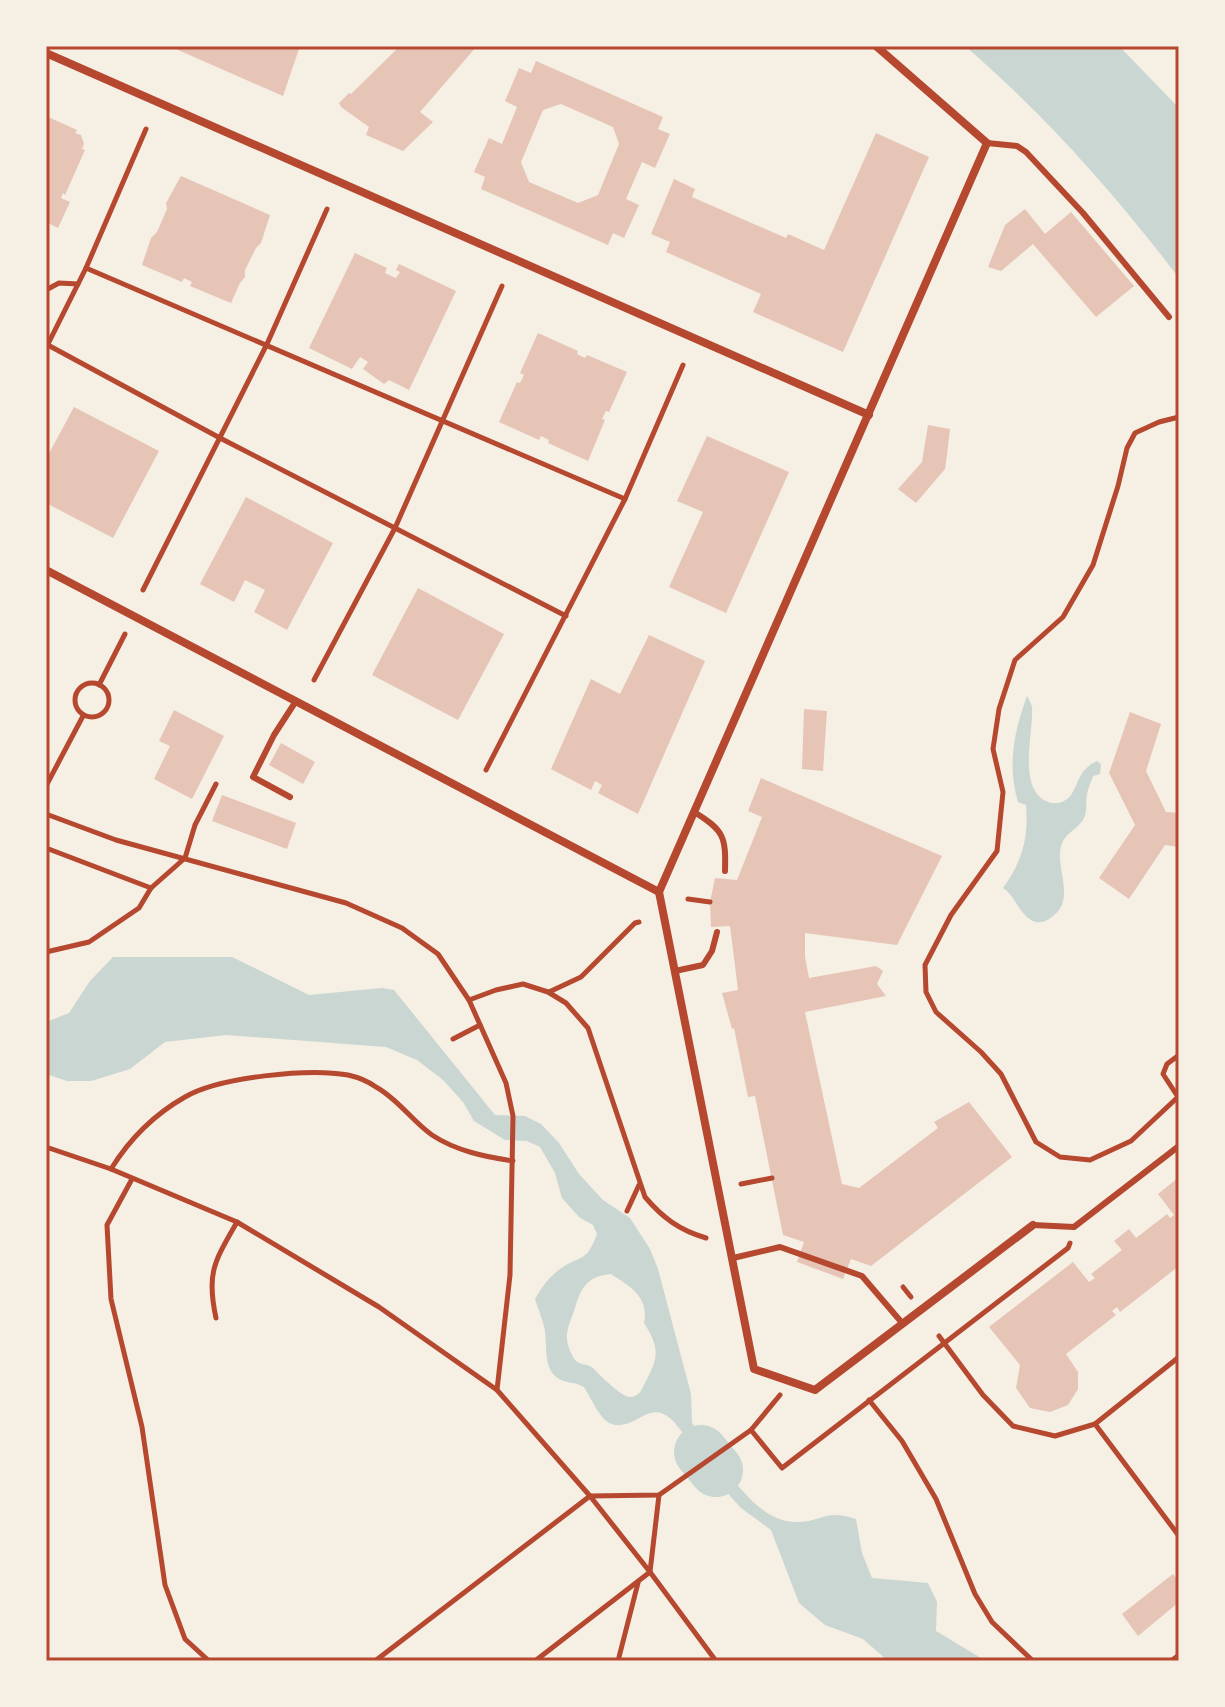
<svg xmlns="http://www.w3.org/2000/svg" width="1225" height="1707" font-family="Mulish,sans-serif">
<rect width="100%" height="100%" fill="#f6efe4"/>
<g fill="#c9d6d2" fill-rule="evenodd">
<path d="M965,46H1119L1179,108V278C1115,194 1045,115 965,46Z"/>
<path d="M1027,696C1029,700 1031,703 1032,707C1034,731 1017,787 1046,801C1052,804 1058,804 1064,801C1079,794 1074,771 1097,761L1101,764L1100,774L1093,776C1091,782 1088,788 1087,794C1085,802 1088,810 1084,818C1078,830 1065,832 1061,846C1055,868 1076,899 1053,916C1048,920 1043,923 1036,922C1019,917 1017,897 1003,888C1022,862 1029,837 1026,805L1018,802C1007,765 1014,732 1027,696Z"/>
<path d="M113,957H232L309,995L382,988L394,990L495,1115L525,1116L541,1124L559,1143L579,1174L603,1200L630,1218L650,1249L658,1269L691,1394L692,1423L707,1447L696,1456C688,1443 677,1418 661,1413C655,1411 648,1413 643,1416C606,1438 602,1417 584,1387C575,1381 562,1384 554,1375C544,1364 547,1345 545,1331C543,1320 538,1309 535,1299C542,1287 549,1277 560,1269C581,1254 586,1264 597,1234L593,1225L579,1217L562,1198L555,1173L540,1147L527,1141L505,1140L474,1121L463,1102L443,1080L417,1060L386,1047L226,1035L165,1042L130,1069L91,1081H67L46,1074V1022L69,1013L90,981ZM611,1274C631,1287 649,1297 644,1323C661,1350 658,1358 644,1385C641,1391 639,1396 631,1397C622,1398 600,1375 593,1368C588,1364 581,1365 576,1361C572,1357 567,1345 567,1338C566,1330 572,1317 575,1308C581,1287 588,1276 611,1274Z"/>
<path d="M722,1466C740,1488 763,1521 795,1522C821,1523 825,1508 856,1519L862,1553L872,1578L928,1583L937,1602L936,1631L986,1661H888L863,1639L825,1625L799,1603L771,1530L741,1508L711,1475Z"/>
</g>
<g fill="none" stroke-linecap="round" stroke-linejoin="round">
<path stroke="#c9d6d2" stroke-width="54" d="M701,1452L716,1470"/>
</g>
<g fill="#e6c5b7" fill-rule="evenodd">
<path d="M169,46H300L283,96Z"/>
<path d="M400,46H477L420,112L433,122L403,151L366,135L369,127L341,107L339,103L349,93L351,94Z"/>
<path d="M536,61L663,117L658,129L670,134L655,168L642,162L626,199L639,205L624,238L613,233L608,245L481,189L485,177L474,172L489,138L502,144L517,107L505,101L519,68L531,73ZM561,104L613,127L619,144L598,195L578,203L529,182L521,162L543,110Z"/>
<path d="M46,116L77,130L75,133L81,135L84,144L82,149L85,150L65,195L63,193L61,198L70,202L58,228L46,222Z"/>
<path d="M876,133L929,157L843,352L753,312L761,294L666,252L670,242L651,234L674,179L695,189L692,197L786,238L788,234L824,250Z"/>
<path d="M181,176L270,215L261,243L256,248L245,270V277L240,283L231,303L190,286L192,282L184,278L182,282L142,265L151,238L157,232L167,209L166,203Z"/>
<path d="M1025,209L1045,234L1071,212L1134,286L1096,317L1033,244L1001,271L988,267L1005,225Z"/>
<path d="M355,253L387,268L385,273L396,278L400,272L396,270L399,264L456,291L409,390L389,380L384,384L363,369L368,362L360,357L352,369L309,348Z"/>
<path d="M538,333L578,351L577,354L585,358L587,355L627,372L609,412L606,411L602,419L605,420L588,461L548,443L549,440L541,436L539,440L499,422L517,382L520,383L524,375L520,373Z"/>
<path d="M74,407L159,451L113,538L46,503V459Z"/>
<path d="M928,425L950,429L947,455L945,469L916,503L898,489L922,462Z"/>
<path d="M707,436L789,472L726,613L669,587L703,512L677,501Z"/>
<path d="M246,497L333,543L287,630L254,612L265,590L245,580L234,602L200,584Z"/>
<path d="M418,588L504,634L458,720L372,675Z"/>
<path d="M649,635L705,661L638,814L598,793L602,785L595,781L591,790L551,769L591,679L620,694Z"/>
<path d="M804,709L827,711L823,771L802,769Z"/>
<path d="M174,710L224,736L192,799L154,779L170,746L159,741Z"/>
<path d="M1130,712L1161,724L1146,771L1166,812L1179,813V847L1165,845L1129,899L1099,878L1135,825L1109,773Z"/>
<path d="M281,743L315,762L303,784L269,765Z"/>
<path d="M761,778L942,856L897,945L805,933V957L809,978L876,966L883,971L877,984L886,996L805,1012L842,1184L859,1188L938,1128L934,1122L969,1102L1012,1157L871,1266L851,1259L843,1279L797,1262L804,1242L783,1235L755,1096L748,1097L734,1028L732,1029L722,993L738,990L730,926L711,927L710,902L715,878L737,880L762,817L748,811Z"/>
<path d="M222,795L296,823L287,849L212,821Z"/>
<path d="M1179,1177V1266L1120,1312L1117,1307L1112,1311L1116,1315L1066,1354L1078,1372V1389L1068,1405L1050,1412L1030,1408L1016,1388L1020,1365L989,1327L1073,1262L1089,1282L1095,1278L1091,1274L1122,1250L1114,1241L1129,1229L1136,1238L1167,1214L1170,1218L1174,1215L1158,1194Z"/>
<path d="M1173,1574L1179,1582V1602L1138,1636L1122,1614Z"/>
</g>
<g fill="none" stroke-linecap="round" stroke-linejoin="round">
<g stroke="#b5482f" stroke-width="5">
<path d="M86,268L625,499"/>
<path d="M46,290L59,283L78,284"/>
<path d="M46,344L220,438L566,616"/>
<path d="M46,348L86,268L146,129"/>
<path d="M1179,417L1159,422L1135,433L1127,448L1118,486L1093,565L1063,617L1015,660L999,709L993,749L1003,792L997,851L951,915L925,965L926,992L936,1012L981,1052L1001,1074L1036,1142L1060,1157L1090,1160L1131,1141L1179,1096"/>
<path d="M143,590L267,344L327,209"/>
<path d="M314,680L395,528L502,286"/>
<circle cx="92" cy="700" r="17"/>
<path d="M99,685L125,634"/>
<path d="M486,770L625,499L683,365"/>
<path d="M46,786L83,716"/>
<path d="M46,814L116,840L346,903L402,928L438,954L469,1000L506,1083L513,1116L510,1275L497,1390"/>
<path d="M46,848L151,888"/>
<path d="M688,899L710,902"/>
<path d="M46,952L89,942L139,908L151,888L185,858L195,825L216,784"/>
<path d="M549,992L581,977L635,923L639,922"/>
<path d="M469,1000L496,990L523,984L548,992L566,1003L588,1028L645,1197C663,1218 679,1230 706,1238"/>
<path d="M453,1039L480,1025"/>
<path d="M1178,1097L1163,1074L1167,1064L1179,1055"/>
<path d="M46,1147L111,1169L237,1222L379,1307L497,1390L590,1496L650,1572L716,1661"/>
<path d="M111,1169C129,1140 155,1114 185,1097C219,1077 309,1068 348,1075C357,1077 369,1082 376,1087C398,1099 412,1121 432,1135C456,1151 486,1157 513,1161"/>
<path d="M132,1179L107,1225L111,1299L142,1427L165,1585L185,1639L209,1661"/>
<path d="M741,1184L772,1178"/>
<path d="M627,1211L639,1185"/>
<path d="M903,1287L911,1297"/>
<path d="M216,1318C206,1272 215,1261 237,1222"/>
<path d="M939,1336L983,1395L1013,1426L1055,1436L1095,1424L1179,1357"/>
<path d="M869,1400L902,1441L936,1499L975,1594L992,1622L1033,1661"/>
<path d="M1095,1424L1179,1536"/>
<path d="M751,1430L782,1468L1068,1248L1070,1243"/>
<path d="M375,1661L590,1496L659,1495L751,1430L780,1395"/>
<path d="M535,1661L650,1572L659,1495"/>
<path d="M618,1661L638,1583"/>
<path d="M1171,1661L1179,1655"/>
</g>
<g stroke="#b5482f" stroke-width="6">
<path d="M987,143L1017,146L1026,152L1083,213L1169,317"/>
<path d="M290,797L253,777L274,735L296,701"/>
<path d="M694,812C724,830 726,837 725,871"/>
<path d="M675,971L703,965L712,951L717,932"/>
<path d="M1033,1225L1074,1227L1179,1146"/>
<path d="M733,1258L780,1247L862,1276L903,1324"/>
</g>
<g stroke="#b5482f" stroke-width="8">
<path d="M46,53L869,415"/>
<path d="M46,570L659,892"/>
<path d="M659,892L987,143L876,46"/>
<path d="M659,892L754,1369L815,1390L1033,1225"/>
</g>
</g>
<rect width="1225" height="1707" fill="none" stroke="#f6efe4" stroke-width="96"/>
<rect x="48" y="48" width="1129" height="1611" fill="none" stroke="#b5482f" stroke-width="3"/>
</svg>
